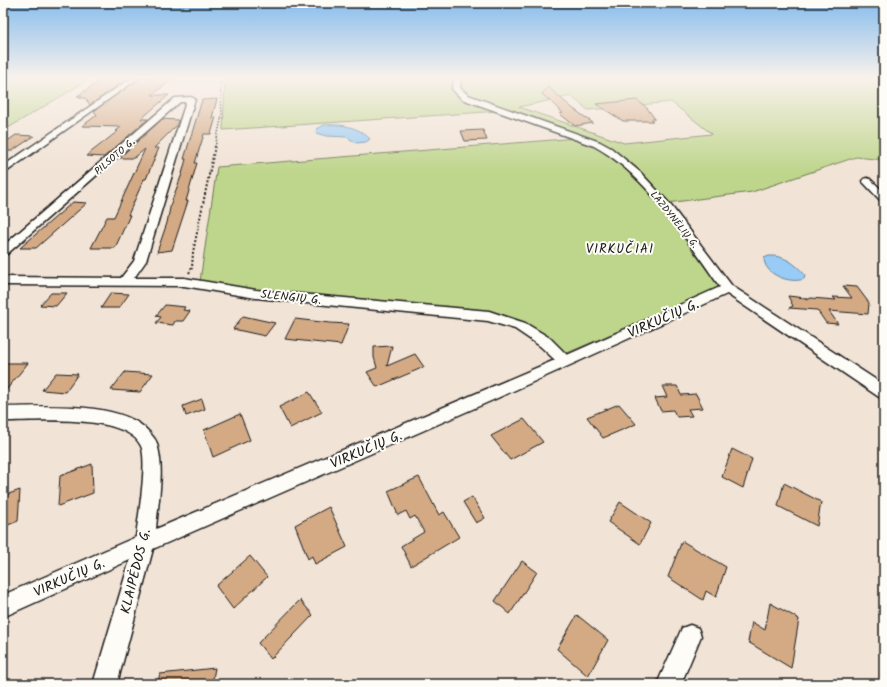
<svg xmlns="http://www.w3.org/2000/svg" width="887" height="687" font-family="Kalam,sans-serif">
<rect width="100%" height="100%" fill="#f1e3d5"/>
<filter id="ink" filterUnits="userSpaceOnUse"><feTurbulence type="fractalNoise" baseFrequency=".025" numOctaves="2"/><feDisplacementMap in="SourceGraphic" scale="8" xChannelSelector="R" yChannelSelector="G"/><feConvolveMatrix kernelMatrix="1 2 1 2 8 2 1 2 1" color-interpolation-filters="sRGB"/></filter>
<g filter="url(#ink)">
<g fill="#bed58c" stroke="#6d7854" fill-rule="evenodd">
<path d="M3,77H93L3,131Z"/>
<path d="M225,77H455L452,86L456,93L500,111L223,130Z"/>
<path d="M460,77H884V160L856,157L752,192L667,203C648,182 631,160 606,146L467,96L461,92L458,83ZM571,96L588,110L671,102L712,134L624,143L519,107Z"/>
<path d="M577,138C593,145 611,153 624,165C662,199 685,246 719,284L718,288L565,354L522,323L226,286L200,281L217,167Z"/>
</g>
<g fill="#98cbf5" stroke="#66859e">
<path d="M324,125C341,124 358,126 370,139L366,142L356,143L347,137L326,136L316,133L317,129Z"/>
<path d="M769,256C784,255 796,264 805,275L804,279C790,284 764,275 764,258Z"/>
</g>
<g fill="#d4aa85" stroke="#1c1c1c">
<path d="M107,77H130L90,105L85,98H79L82,96H77Z"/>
<path d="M141,77H175L152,95H169L141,119H148L104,157L86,156L118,131H116L121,127L82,126L97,115L94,111Z"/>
<path d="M548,87L571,107L593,123L575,126L560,114L563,113L542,94Z"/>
<path d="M217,99L212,118L216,117L211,134H204L195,163H197L186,201H188L172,250L157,252L167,223L171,203L182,174L186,159H184L202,100Z"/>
<path d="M637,100L647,108L655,119H652L653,121H623L596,104Z"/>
<path d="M162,119L178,120L177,125L154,148H159L146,179H144L128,215H130L115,248H91L107,217H114L145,149L134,158H119Z"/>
<path d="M483,130L487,140L465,141L461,131Z"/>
<path d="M16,135L34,136L12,151H3V144Z"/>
<path d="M73,202L87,203L36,248H20Z"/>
<path d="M843,286L857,287L869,303L868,314L829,311L838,324L826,323L817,310L789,308L793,306L788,296L806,298L807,300L811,298L836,300L833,297L852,298Z"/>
<path d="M51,293H67L56,306L40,305Z"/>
<path d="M111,293L129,294L119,308H101Z"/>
<path d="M165,305L185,307L183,310L190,311L183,321H175L173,325L156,323L161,317L156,316Z"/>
<path d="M243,316L275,323L265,336L233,329Z"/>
<path d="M295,319L330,323L349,324L341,345L285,339Z"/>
<path d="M392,346L387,366L415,354L424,367L377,387L367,372L377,368L374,357V347Z"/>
<path d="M3,363H28L3,394Z"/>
<path d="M125,372L153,374L140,392L111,390Z"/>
<path d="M56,373L78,374L65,392L42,390Z"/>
<path d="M662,386H677L681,395L696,394L703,408L688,409L692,416L677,417L673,410L661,411L655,398L667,397Z"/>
<path d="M309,392L322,412L290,428L279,407Z"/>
<path d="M202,399L205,409L186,416L183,406Z"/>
<path d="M619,404L636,424L603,438L587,417Z"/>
<path d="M240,414L250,440L213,457L204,430Z"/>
<path d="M524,419L543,442L510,460L491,436Z"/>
<path d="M732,449L752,459L743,488L722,477Z"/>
<path d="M92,464L93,493L58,506L60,476Z"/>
<path d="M419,477L439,515L444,512L459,537L411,566L401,546L424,532L415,516L410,519L406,511L398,515L388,491Z"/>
<path d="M784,483L821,502L817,526L778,506Z"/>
<path d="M20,490L18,521L3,527V496Z"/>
<path d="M472,497L485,518L476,523L463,502Z"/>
<path d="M620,502L651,523L640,544L608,522Z"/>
<path d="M329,507L347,547L315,564L312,556L308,559L295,525Z"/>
<path d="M682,541L726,567L716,597L706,591L703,600L668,577Z"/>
<path d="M250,556L267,577L233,609L216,586Z"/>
<path d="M522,561L537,572L510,614L495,601Z"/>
<path d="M300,600L313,615L271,659L258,643Z"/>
<path d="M770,603L799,619L791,668L748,642L752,622L765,630Z"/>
<path d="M577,615L608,640L588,676L557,649Z"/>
<path d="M215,668L212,684H157L160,674Z"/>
</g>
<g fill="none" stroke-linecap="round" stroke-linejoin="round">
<defs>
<g id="street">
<path d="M133,77H140L6,172L3,173V166Z"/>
<path d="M455,77H461L460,88L468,95L600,142L611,148L640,172L669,203L732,286L884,385V399L879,397L727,294L493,400L153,549L117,684H93L130,560L3,617V595L136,537C138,518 148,462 141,446C126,413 34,421 3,421V407C43,407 121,400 149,432C152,436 156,439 157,444C165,470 158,502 156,529L555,360L540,346L515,329L488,321L256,298L184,286L3,285V277L121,278L134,261L186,102H180L7,254L3,255V246L175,98L191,97L195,99L146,261L134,278H184L256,290L489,311L525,323L550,338L567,355L720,287C687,240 646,174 594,146L462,99L452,89Z"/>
<path d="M867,178L870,179L884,192V201L880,200L864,183L862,181L864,179Z"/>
<path d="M690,625L698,628L701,636L681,684H657L682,628Z"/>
</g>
</defs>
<use href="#street" stroke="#1c1c1c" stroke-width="3"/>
<path stroke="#1c1c1c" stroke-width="1.5" stroke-dasharray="1.5 1.5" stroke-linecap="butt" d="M215,147L222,115L220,78"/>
<path stroke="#1c1c1c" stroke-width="2" stroke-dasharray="2 2" stroke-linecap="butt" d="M189,273L192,268L193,252L215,146"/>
<use href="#street" fill="#fdfcf7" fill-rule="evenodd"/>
</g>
</g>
<linearGradient id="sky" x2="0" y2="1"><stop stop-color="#88bded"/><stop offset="0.45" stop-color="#f9f2ec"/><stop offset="1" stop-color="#f9f2ec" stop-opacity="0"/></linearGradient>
<rect width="887" height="173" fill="url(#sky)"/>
<g text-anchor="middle" stroke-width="4" stroke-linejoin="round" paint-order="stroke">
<g font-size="10" fill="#1c1c1c" stroke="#fdfcf7">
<text transform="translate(114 156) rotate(-41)" y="4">PILSOTO G.</text>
<text transform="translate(675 219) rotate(51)" y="4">LAZDYNĖLIŲ G.</text>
</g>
<g font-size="12" fill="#1c1c1c" stroke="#fdfcf7">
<text transform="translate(291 297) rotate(6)" y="4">SLENGIŲ G.</text>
</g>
<g font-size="13" letter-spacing="1" fill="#1c1c1c" stroke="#fdfcf7">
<text x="620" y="253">VIRKUČIAI</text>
</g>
<g font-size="14" fill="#1c1c1c" stroke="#fdfcf7">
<text transform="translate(663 318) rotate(-24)" y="5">VIRKUČIŲ G.</text>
<text transform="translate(366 449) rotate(-23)" y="5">VIRKUČIŲ G.</text>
<text transform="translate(135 571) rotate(-76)" y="5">KLAIPĖDOS G.</text>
<text transform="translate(69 577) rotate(-24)" y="5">VIRKUČIŲ G.</text>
</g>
</g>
<rect width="887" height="687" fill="none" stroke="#fdfcf7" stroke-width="16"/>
<rect x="8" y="8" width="871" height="671" fill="none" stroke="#1c1c1c" stroke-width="1.5" filter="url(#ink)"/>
</svg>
